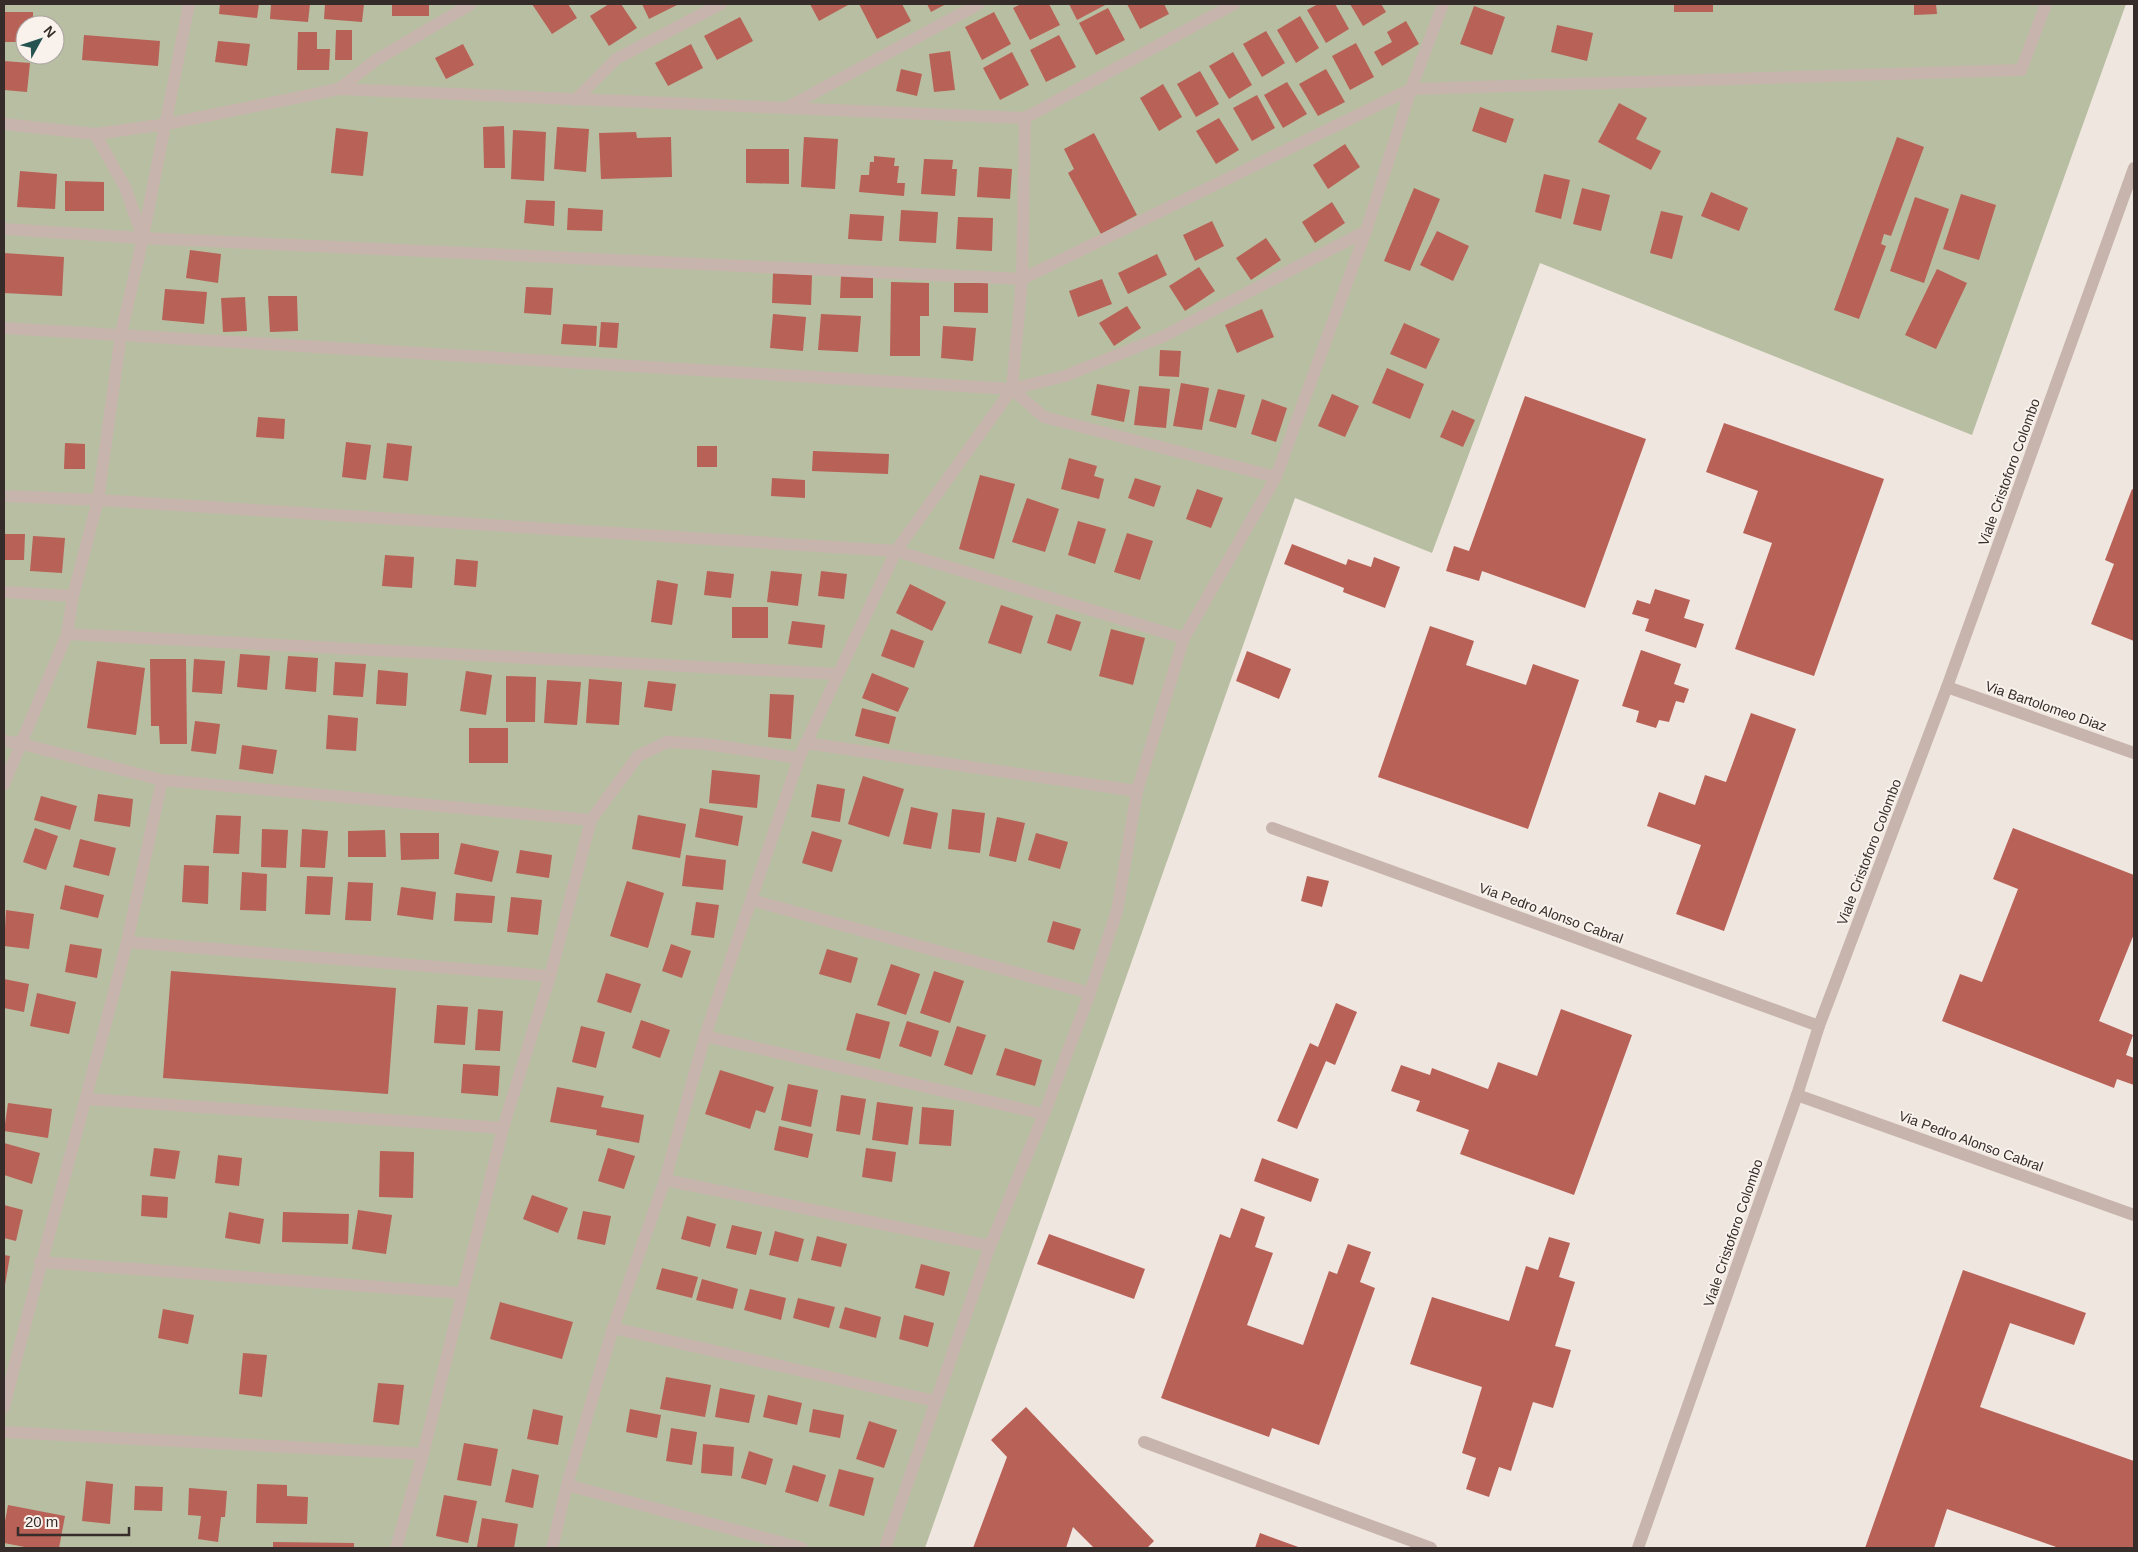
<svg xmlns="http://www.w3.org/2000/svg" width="2138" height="1552" font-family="Arial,sans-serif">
<rect width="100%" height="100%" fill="#f0e6e0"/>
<path fill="#b8bea1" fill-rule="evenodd" d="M4,4H2126L1972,435L1540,263L1432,553L1295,498L925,1548H4ZM25,25H55V55H25Z"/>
<g fill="#b86157">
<path d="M220,4H259L257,18L219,14Z"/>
<path d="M271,4H310L308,22L270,19Z"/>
<path d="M325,4H364L362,22L324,19Z"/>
<rect x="392" y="4" width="37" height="12"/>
<path d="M532,4H568L577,18L552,34Z"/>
<path d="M609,4H621L637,28L609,46L590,16Z"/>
<path d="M642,4H679L649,19Z"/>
<path d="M810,4H847L848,5L819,21Z"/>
<path d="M859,4H902L911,21L877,39Z"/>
<path d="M927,4H946L931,12Z"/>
<path d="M1021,4H1049L1060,25L1030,40L1013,8Z"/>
<path d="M1069,4H1107L1077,20Z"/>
<path d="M1127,4H1164L1169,14L1140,29Z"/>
<path d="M1318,4H1335L1349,29L1326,43L1307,10Z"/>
<path d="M1350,4H1381L1386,12L1363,26Z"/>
<rect x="1674" y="4" width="39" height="8"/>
<path d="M1914,4H1936L1937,14L1914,15Z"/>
<path d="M1474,6L1505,17L1492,55L1460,44Z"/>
<path d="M1108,8L1125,40L1096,55L1079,23Z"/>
<path d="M4,12H33V25H25V42H4Z"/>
<path d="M994,12L1011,44L982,60L965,27Z"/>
<path d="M1300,16L1319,48L1296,63L1277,30Z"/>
<path d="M740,17L753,41L717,60L704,36Z"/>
<path d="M1406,21L1419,44L1382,66L1374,52L1392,42L1387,32Z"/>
<path d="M1557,25L1593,33L1587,61L1551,52Z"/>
<path d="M336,30H352V60H335Z"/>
<path d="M1266,31L1285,63L1262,77L1243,44Z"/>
<path d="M298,32H317V49H330L329,70H297Z"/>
<path d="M84,35L160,41L158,66L82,60Z"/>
<path d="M1059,35L1076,67L1046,82L1030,50Z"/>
<path d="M218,41L250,44L247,66L215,62Z"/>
<path d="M1356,43L1374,77L1350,90L1332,56Z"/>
<path d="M463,44L474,65L446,79L435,58Z"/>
<path d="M691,44L703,68L668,86L655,63Z"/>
<path d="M950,51L955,90L934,92L929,54Z"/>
<path d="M1012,52L1029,85L1000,100L983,68Z"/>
<path d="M1233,52L1252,85L1229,99L1209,66Z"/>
<path d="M4,61L30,63L27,92L4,90Z"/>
<path d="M901,69L922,74L917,96L896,91Z"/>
<path d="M1326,69L1345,102L1318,116L1299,84Z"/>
<path d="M1200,71L1219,104L1196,117L1177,84Z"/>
<path d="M1287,82L1307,114L1283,128L1264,95Z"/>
<path d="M1163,84L1182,117L1159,131L1140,98Z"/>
<path d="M1257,95L1275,128L1252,141L1233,108Z"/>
<path d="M1619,103L1647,118L1636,139L1661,151L1651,170L1598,142Z"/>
<path d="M1480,107L1514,119L1506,143L1472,131Z"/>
<path d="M1219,118L1239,150L1216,164L1196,131Z"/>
<path d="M504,126L505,168H484L483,127Z"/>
<path d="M557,127L589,129L586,172L554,169Z"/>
<path d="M336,128L368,132L363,176L331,173Z"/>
<path d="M513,130L546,132L544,181L511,179Z"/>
<path d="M636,132L637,138L671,137L672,177L601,179L599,133Z"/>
<path d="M1094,133L1137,215L1101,234L1068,173L1074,169L1064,149Z"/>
<path d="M804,137L838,139L835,189L801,187Z"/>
<path d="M1897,137L1924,147L1891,236L1884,234L1881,244L1886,246L1859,319L1834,310Z"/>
<path d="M1345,144L1360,167L1328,189L1313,165Z"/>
<path d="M746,149H789V184L746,183Z"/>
<path d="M874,156L895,158L894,166H899L897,183H905L904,196L859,192L861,175H869L870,162H874Z"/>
<path d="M924,159L953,160L952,169H957L955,196L921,194Z"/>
<path d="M979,167L1012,169L1010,199L977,197Z"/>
<path d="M20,171L57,174L55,209L17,207Z"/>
<path d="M1544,174L1570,180L1561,219L1535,212Z"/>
<path d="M65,181L104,182V211H65Z"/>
<path d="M1414,188L1440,199L1410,271L1384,261Z"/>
<path d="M1582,188L1610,195L1601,231L1573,224Z"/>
<path d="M1711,192L1748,208L1739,231L1701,216Z"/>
<path d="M1961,194L1996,205L1979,260L1943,249Z"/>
<path d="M1915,197L1949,209L1924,283L1890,271Z"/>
<path d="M526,200L555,201L554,226L524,223Z"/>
<path d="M1332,202L1345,223L1315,243L1302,222Z"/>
<path d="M568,208L603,210L602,231L567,230Z"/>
<path d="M901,210L938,212L936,243L899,241Z"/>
<path d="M1661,211L1683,216L1672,259L1650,253Z"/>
<path d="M850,214L884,216L882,241L848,239Z"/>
<path d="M958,217L993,218L992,251L956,249Z"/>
<path d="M1212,221L1224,246L1195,261L1183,235Z"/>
<path d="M1437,231L1469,246L1453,281L1420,265Z"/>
<path d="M1266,238L1281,260L1251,280L1236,258Z"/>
<path d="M190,250L221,254L218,283L186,278Z"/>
<path d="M4,253L64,257L62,296L4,293Z"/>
<path d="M1157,254L1167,275L1128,294L1118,273Z"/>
<path d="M1199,267L1215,291L1185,311L1169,286Z"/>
<path d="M1937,269L1967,283L1936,349L1905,335Z"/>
<path d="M773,273L812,275L811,305L772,303Z"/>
<path d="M841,276H873V298H840Z"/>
<path d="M1102,279L1112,304L1078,317L1069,291Z"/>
<path d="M891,282L929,283V316H920V356H890Z"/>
<path d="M954,283H988V313L954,312Z"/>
<path d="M526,287L553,288L551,315L524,313Z"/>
<path d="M165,289L207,292L204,324L162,320Z"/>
<path d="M268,296H297L298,331L270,332Z"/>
<path d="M245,297L247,331L223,332L221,298Z"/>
<path d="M1127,306L1141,328L1114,346L1099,323Z"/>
<path d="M1262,309L1274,337L1237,353L1225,325Z"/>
<path d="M773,314L806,317L803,351L770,348Z"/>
<path d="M821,314L861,316L858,352L818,350Z"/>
<path d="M601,322L619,323L617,348L599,347Z"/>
<path d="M1404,323L1440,339L1426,369L1390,354Z"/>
<path d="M563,324L597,326L596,346L561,344Z"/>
<path d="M943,326L976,328L973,361L941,358Z"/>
<path d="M1160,350L1181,351L1179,377L1159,376Z"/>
<path d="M1387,368L1424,384L1410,419L1372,403Z"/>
<path d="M1181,383L1209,388L1202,430L1173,426Z"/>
<path d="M1097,384L1130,390L1124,422L1091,415Z"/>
<path d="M1139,386L1170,389L1166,428L1134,425Z"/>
<path d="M1218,389L1245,395L1236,428L1209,421Z"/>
<path d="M1332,394L1359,406L1345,437L1318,426Z"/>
<path d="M1525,396L1646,439L1585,608L1482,571L1479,581L1446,571L1454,546L1469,551Z"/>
<path d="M1262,399L1287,408L1276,442L1251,434Z"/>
<path d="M1452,410L1475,420L1463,447L1440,437Z"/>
<path d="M258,417L285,419L284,439L256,437Z"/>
<path d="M1724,423L1884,479L1814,676L1735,649L1772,543L1743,533L1758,491L1706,472Z"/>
<path d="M346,442L371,445L366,480L342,477Z"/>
<path d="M65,443L85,444V469H64Z"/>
<path d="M387,443L412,446L408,481L383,478Z"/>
<rect x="697" y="446" width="20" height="21"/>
<path d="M813,451L889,454L888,474L812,471Z"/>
<path d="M1069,458L1097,466L1094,476L1104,479L1099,499L1061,489Z"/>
<path d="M980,475L1015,484L994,559L959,549Z"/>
<path d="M772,478L805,480V498L771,496Z"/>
<path d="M1135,478L1161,486L1154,507L1128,498Z"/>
<path d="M1197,489L1223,498L1211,528L1186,519Z"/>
<path d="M2132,489L2134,490V641L2091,624L2114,564L2105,560Z"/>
<path d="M1027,498L1059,509L1045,552L1012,542Z"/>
<path d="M1078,521L1106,529L1095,564L1068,555Z"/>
<path d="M1127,533L1153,541L1140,580L1114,572Z"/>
<path d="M4,534H25L24,560H4Z"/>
<path d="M33,536L65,538L62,573L30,571Z"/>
<path d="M1292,544L1346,565L1348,559L1371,567L1374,557L1400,567L1385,608L1343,592L1344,588L1284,564Z"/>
<path d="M385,555L414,557L412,588L382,586Z"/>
<path d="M456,559L478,561L476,587L454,585Z"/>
<path d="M707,571L734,574L731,598L704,595Z"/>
<path d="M771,571L802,574L798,606L767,602Z"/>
<path d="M821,571L847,574L844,599L818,596Z"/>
<path d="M657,580L678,584L672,625L651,622Z"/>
<path d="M910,584L946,602L932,631L896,613Z"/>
<path d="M1655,589L1690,600L1684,618L1704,624L1696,648L1645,631L1649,619L1632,614L1637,600L1650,604Z"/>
<path d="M1001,605L1033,616L1021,654L988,643Z"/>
<rect x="732" y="607" width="36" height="31"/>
<path d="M1056,614L1081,622L1071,651L1047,643Z"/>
<path d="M792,621L825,625L822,648L788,644Z"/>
<path d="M1430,626L1474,641L1466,665L1526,685L1533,664L1579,680L1528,829L1378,777Z"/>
<path d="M891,629L924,641L914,668L881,656Z"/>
<path d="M1111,629L1145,638L1133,685L1099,676Z"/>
<path d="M1641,650L1681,664L1674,684L1689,689L1684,703L1676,701L1669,722L1659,720L1656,728L1636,722L1639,711L1622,706Z"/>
<path d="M1247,651L1291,669L1279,699L1236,681Z"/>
<path d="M240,654L270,656L267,690L237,687Z"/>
<path d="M288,656L318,658L316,692L285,689Z"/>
<path d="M150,659H186L187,744H160L159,726H151Z"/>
<path d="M194,659L225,661L222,694L192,692Z"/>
<path d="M97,661L145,668L136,735L87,728Z"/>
<path d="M335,662L366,664L363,697L333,695Z"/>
<path d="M378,670L408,673L406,706L376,704Z"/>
<path d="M466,671L492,675L486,715L460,711Z"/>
<path d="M872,673L909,688L898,712L862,698Z"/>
<path d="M506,676L536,677L535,722H506Z"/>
<path d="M589,679L622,682L619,725L586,723Z"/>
<path d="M547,680L581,682L577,725L544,723Z"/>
<path d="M648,681L676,684L672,711L644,707Z"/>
<path d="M770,694L794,695L791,739L768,737Z"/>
<path d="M862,708L896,717L889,744L855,736Z"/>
<path d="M1751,713L1796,729L1724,931L1676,914L1701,845L1647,826L1659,792L1695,805L1705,775L1726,782Z"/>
<path d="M328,715L358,718L356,751L326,749Z"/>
<path d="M195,721L220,724L216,754L191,751Z"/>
<rect x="469" y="728" width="39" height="35"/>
<path d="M242,745L277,750L273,774L239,769Z"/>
<path d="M712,770L760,775L757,808L709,803Z"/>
<path d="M863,776L904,789L889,837L848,824Z"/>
<path d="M817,784L845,789L840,822L811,817Z"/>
<path d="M98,794L133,799L130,827L94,821Z"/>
<path d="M41,796L77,806L70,830L34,820Z"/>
<path d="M911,807L938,813L931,849L903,844Z"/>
<path d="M700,808L743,816L738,846L695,837Z"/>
<path d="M952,809L985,813L980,853L948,849Z"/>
<path d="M216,815L241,816L239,854L213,853Z"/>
<path d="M638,815L686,824L680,858L632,849Z"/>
<path d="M997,817L1025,823L1016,862L989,856Z"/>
<path d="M35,828L58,836L46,870L23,862Z"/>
<path d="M2013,828L2134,875V934L2099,1021L2133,1035L2126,1055L2134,1058V1085L2117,1079L2114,1088L1942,1021L1960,974L1982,982L2018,889L1993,879Z"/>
<path d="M262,829L288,830L286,868L261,867Z"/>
<path d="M302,829L328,831L325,868L300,867Z"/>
<path d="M385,830L386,857H348V831Z"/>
<path d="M812,831L842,840L832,872L802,863Z"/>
<path d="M400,833H439V859L401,860Z"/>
<path d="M1036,833L1068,842L1060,869L1028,860Z"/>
<path d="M80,839L116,848L109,876L73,867Z"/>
<path d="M461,843L499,851L492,882L454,874Z"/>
<path d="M520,850L552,855L549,878L516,873Z"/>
<path d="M686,855L726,860L723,890L682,886Z"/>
<path d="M184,865L209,866L208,904L182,902Z"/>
<path d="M242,872L267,874L266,911L240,910Z"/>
<path d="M307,876L333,877L330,915L305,914Z"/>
<path d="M1307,876L1329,881L1322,907L1301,901Z"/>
<path d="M627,881L664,893L648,948L610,936Z"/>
<path d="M348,882L373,883L371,921L345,920Z"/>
<path d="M65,885L104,895L98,918L60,909Z"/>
<path d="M401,887L436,892L433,920L397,915Z"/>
<path d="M456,893L495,896L492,923L454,921Z"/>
<path d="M511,897L542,900L538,935L507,932Z"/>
<path d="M696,902L719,905L714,938L691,935Z"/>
<path d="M6,910L34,914L29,949L4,946Z"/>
<path d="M1053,921L1081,929L1074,950L1047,942Z"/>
<path d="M70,944L102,949L97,978L65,972Z"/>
<path d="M671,944L691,951L682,978L662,971Z"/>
<path d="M827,949L858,958L851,983L819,974Z"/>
<path d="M891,964L920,974L906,1015L877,1005Z"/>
<path d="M171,971L396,988L388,1094L163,1078Z"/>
<path d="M934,971L964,981L950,1023L920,1013Z"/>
<path d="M606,973L641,984L631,1013L597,1002Z"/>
<path d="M4,979L29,984L24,1012L4,1008Z"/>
<path d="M37,993L76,1002L69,1034L30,1026Z"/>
<path d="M1336,1003L1357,1012L1335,1065L1326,1061L1297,1129L1277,1121L1310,1043L1318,1047Z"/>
<path d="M437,1005L468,1007L465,1045L434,1043Z"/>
<path d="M478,1009L503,1011L500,1051L475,1050Z"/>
<path d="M1561,1009L1632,1035L1574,1195L1460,1154L1469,1130L1416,1111L1420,1101L1391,1091L1401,1065L1430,1075L1432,1068L1488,1089L1498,1062L1537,1076Z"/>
<path d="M856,1013L890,1022L880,1059L846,1050Z"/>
<path d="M641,1020L670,1030L660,1058L632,1048Z"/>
<path d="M907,1021L939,1031L931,1057L899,1046Z"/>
<path d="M581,1026L605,1032L596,1068L572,1062Z"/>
<path d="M957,1026L986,1035L972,1075L944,1065Z"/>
<path d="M1005,1048L1042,1060L1035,1086L996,1075Z"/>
<path d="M463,1064L500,1066L498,1096L461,1093Z"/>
<path d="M720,1070L774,1087L765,1113L756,1110L750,1129L705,1114Z"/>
<path d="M788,1084L818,1090L811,1127L781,1120Z"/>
<path d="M557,1087L604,1096L601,1107L644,1115L639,1143L596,1135L597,1130L550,1122Z"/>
<path d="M841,1095L866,1099L860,1135L836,1131Z"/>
<path d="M877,1102L913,1107L908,1145L872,1140Z"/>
<path d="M8,1103L52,1109L48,1138L4,1131Z"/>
<path d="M922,1107L954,1110L951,1146L919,1144Z"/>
<path d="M779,1126L813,1134L808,1158L774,1150Z"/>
<path d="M4,1143L40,1153L32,1184L4,1175Z"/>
<path d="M154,1148L180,1151L175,1179L150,1176Z"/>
<path d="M608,1148L635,1156L624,1189L598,1181Z"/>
<path d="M866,1148L896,1152L892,1182L862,1177Z"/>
<path d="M380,1151L414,1152L413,1198L379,1197Z"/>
<path d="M218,1155L242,1158L239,1186L215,1183Z"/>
<path d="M1262,1158L1319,1179L1311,1202L1254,1181Z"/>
<path d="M142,1195L168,1197L167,1218L141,1216Z"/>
<path d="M532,1195L568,1208L558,1233L523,1219Z"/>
<path d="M4,1205L23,1210L16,1241L4,1238Z"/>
<path d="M1241,1208L1265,1217L1255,1247L1273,1253L1247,1325L1303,1345L1329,1271L1337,1274L1348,1244L1371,1252L1360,1282L1375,1288L1319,1445L1272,1428L1269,1437L1161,1398L1220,1234L1230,1238Z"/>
<path d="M358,1210L392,1215L386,1254L352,1249Z"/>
<path d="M583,1211L611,1216L605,1245L577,1239Z"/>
<path d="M229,1212L264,1219L260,1244L225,1238Z"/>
<path d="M283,1212L349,1214L348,1244L282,1242Z"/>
<path d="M687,1216L716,1224L710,1247L681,1239Z"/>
<path d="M732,1225L762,1232L756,1255L726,1248Z"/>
<path d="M775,1231L804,1239L798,1262L769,1255Z"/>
<path d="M1049,1234L1145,1269L1134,1299L1037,1264Z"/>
<path d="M817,1236L847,1244L841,1267L811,1260Z"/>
<path d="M1549,1237L1570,1243L1559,1277L1575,1282L1555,1346L1571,1350L1553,1408L1533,1402L1511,1471L1499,1467L1489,1497L1466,1489L1476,1458L1462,1453L1482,1387L1410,1364L1432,1297L1509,1321L1526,1266L1538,1270Z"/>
<path d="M4,1255L10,1256L5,1285H4Z"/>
<path d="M921,1264L950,1272L944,1296L915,1288Z"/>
<path d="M662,1268L698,1277L692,1298L656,1289Z"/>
<path d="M1963,1270L2086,1313L2074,1345L2010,1323L1980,1407L2134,1461V1548H2059L1947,1509L1934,1548H1865Z"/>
<path d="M702,1279L738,1289L733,1309L696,1300Z"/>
<path d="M750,1289L786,1298L781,1320L744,1310Z"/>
<path d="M798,1298L835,1307L829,1328L793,1318Z"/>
<path d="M500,1302L573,1322L562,1359L490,1339Z"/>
<path d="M845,1307L881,1317L876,1338L839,1328Z"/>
<path d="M163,1309L194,1315L188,1344L158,1338Z"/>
<path d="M904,1315L934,1323L928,1347L899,1339Z"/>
<path d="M243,1353L267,1355L262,1397L239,1394Z"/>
<path d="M666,1377L711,1385L705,1417L660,1409Z"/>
<path d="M378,1383L404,1385L399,1425L373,1422Z"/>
<path d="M720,1388L755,1395L749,1423L715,1417Z"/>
<path d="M768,1395L802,1403L797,1425L763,1417Z"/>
<path d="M1026,1407L1154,1541L1147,1548H1094L1073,1527L1066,1548H973L1007,1457L991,1440Z"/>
<path d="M533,1409L563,1416L558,1445L527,1439Z"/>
<path d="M630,1409L661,1415L657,1438L626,1432Z"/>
<path d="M813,1409L844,1415L840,1438L809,1432Z"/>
<path d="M869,1421L897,1430L884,1468L856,1459Z"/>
<path d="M671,1428L697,1432L692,1465L666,1461Z"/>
<path d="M464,1443L498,1449L491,1486L457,1480Z"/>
<path d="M703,1444L734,1447L732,1476L701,1473Z"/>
<path d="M749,1451L773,1459L766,1485L741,1478Z"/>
<path d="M793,1465L826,1475L818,1502L785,1492Z"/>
<path d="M512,1469L539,1475L533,1508L505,1502Z"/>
<path d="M839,1469L874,1478L864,1516L829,1506Z"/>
<path d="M86,1481L113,1484L110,1524L82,1521Z"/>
<path d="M257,1484L287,1485V1496L308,1497L307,1524L256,1523Z"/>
<path d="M135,1486L163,1487L162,1511L134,1510Z"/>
<path d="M189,1488L227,1491L225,1517H221L218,1542L198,1539L201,1516L188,1515Z"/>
<path d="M444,1495L477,1501L468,1543L436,1536Z"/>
<path d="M8,1505L65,1516L59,1548H30L4,1543V1527Z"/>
<path d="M482,1518L518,1524L514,1548L477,1547Z"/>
<path d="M1260,1533L1301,1548H1255Z"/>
<path d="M273,1542L354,1543V1548H273Z"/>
</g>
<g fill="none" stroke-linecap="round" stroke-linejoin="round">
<g stroke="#c7b5ad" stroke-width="12">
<path d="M339,89L376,60L471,4"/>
<path d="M575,100L616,59L721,4"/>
<path d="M788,107L979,4"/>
<path d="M4,124L95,134L167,124L339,89L1025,118L1234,4"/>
<path d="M4,229L143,238L1022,279L1411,89L1443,4"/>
<path d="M143,237L189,4"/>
<path d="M4,328L1012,389L1044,417L1276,477"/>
<path d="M1012,389L1065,376L1162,337L1366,231L1411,89L2021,70L2046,4"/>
<path d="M4,496L98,500L896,551L1184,638"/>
<path d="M4,592L73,596"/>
<path d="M67,634L838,674"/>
<path d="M4,741L22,744L162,780L591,820L550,976L503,1128L423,1454L396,1548"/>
<path d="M805,743L1137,791"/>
<path d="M162,780L127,942L550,976"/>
<path d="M4,784L67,634L73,596L98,500L121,334L143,238L125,187L95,134"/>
<path d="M591,820L638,756L667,742L706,744L799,758"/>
<path d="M751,900L1090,993"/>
<path d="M705,1036L1044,1114"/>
<path d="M86,1099L503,1128"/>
<path d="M665,1180L990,1246"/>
<path d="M40,1262L461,1293"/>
<path d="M613,1328L935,1401"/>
<path d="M4,1407C43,1252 87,1098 127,942"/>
<path d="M4,1432L423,1454"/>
<path d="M567,1485L802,1548"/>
<path d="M552,1548L567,1485L613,1328L665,1180L705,1036L799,758L896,551L1012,389L1022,279L1025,118"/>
<path d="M885,1548L990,1246L1044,1114L1090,993L1117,911L1137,791L1184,638L1276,477L1366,231"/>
</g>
<g stroke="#c7b5ad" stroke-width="12">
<path d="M1947,687L2134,753"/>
<path d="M1272,828L1819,1026"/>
<path d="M1797,1095L2134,1215"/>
<path d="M1144,1442L1431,1548"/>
<path d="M1638,1548L1797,1095L1819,1026L1947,687L2134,168"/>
</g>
</g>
<g text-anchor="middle" stroke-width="4" stroke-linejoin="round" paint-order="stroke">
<g font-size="14" fill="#362d2b" stroke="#f8f1ec">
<text transform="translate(2009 472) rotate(-70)" y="5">Viale Cristoforo Colombo</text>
<text transform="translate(2046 706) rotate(19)" y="5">Via Bartolomeo Diaz</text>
<text transform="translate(1869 852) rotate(-69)" y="5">Viale Cristoforo Colombo</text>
<text transform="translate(1551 913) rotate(20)" y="5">Via Pedro Alonso Cabral</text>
<text transform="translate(1971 1141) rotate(20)" y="5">Via Pedro Alonso Cabral</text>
<text transform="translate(1733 1233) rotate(-71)" y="5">Viale Cristoforo Colombo</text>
</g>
</g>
<rect width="2138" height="1552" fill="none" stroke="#362d2b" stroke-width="10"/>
<g transform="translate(40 40) rotate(50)"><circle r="24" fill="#f8f1ec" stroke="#aaa39f"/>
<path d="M0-4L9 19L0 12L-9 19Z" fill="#255350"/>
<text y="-8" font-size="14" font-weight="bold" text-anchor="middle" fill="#362d2b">N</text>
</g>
<path d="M18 1527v8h111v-8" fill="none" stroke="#362d2b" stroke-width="2.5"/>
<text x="25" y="1527" font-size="15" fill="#362d2b" stroke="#f8f1ec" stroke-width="4" paint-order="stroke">20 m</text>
</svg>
